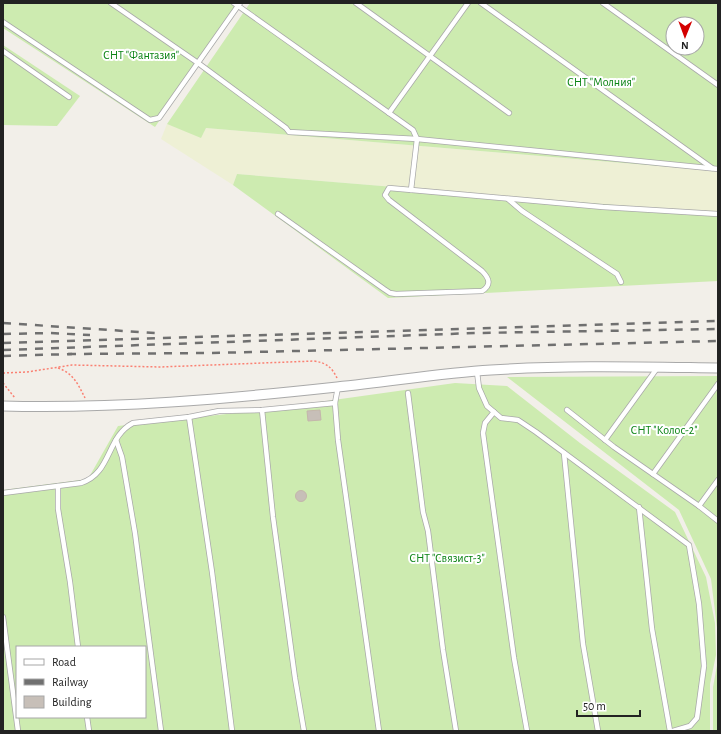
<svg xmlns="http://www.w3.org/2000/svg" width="721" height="734" font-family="'Alegreya Sans',sans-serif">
<rect width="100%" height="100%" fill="#f2efe9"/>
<path fill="#eef0d5" d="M167,124L201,137L206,128L718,171V211H688L237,174L233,185L161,139Z"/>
<g fill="#cdebb0" fill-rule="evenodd">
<path d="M3,3H241L155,127L3,28Z"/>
<path d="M250,3H718V171L206,128L201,138L167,124ZM673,24H697V48H673Z"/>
<path d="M3,45L80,96L57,126L3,125Z"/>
<path d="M237,174L688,211H718V281L388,298L233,185Z"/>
<path d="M718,376V636L711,579L679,510L507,377Z"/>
<path d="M455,383L507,386L580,443L675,512L706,577L715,623L716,655L710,684V731H3V490L88,479L118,426L262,410ZM17,647H145V717H17Z"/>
<path d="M718,660V731H713V687Z"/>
</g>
<g fill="#c7bfb8" stroke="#c4b6ab">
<path d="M320,410L321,420L308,421L307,411Z"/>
<circle cx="301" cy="496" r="5.5"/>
</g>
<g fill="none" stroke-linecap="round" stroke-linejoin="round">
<defs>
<g id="service">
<path d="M111,3L198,63L286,128L289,132L417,139L718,169"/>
<path d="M234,3L413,130L417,139L411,190"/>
<path d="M356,3L509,113"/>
<path d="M481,3L712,168"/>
<path d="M603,3L718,85"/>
<path d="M3,22L150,120L159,118L240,3"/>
<path d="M3,51L69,97"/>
<path d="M389,113L468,3"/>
<path d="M508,199L522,211L617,274L621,282"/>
<path d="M278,214L384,289L390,293L396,294L482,291C492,285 489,278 482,271L389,200L385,195L389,188L603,207L718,214"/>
<path d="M477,372L479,388L487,406L501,418L518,420L536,432L689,545L699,604L704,666L697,718L690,726L673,731"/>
<path d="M338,387L335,403L338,440L379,731"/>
<path d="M408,393L423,512L428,531L443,650L456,731"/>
<path d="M262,410L273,517L295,678L304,731"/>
<path d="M567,410L614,447L699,506L718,521"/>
<path d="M494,412L485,423L483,433L514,658L527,731"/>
<path d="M189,417L212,572L232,731"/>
<path d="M116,440L122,457L135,533L161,731"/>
<path d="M605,440L658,367"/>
<path d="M564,453L583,644L598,731"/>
<path d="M653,474L718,384"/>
<path d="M58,486V509L70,582L78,647"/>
<path d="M3,493L81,483C112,473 106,437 133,423L189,417L219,411L262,410L335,403"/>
<path d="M699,506L718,480"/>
<path d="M639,507L652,629L670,731"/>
<path d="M3,617L18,731"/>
<path d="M87,717L89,731"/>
</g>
<path id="minor" d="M3,406C115,409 226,399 337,387C389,382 440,373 491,370C567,365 643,367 718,368"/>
</defs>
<use href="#service" stroke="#a9a9a9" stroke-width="6"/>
<use href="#minor" stroke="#a9a9a9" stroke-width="11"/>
<g stroke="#fa8072" stroke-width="1.5" stroke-dasharray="2 2" stroke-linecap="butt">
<path d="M58,368C73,373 78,384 85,398"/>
<path d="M3,373L27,372L72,365L160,367L314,361C326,363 331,366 337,378"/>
<path d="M3,383L15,398"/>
</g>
<use href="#service" stroke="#fff" stroke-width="4.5"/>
<use href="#minor" stroke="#fff" stroke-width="9"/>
<g stroke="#707070" stroke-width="2.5" stroke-dasharray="8 8" stroke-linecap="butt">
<path d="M3,323L155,333"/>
<path d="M3,334L49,333L90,335"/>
<path d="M3,343L718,321"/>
<path d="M3,350L476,333L718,329"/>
<path d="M68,354L212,353L718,341"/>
<path d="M3,356L72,354"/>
</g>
</g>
<g text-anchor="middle" stroke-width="4" stroke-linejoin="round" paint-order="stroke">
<g font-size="12" fill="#0c8416" stroke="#fff">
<text x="141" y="59">СНТ "Фантазия"</text>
<text x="601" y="86">СНТ "Молния"</text>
<text x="664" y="434">СНТ "Колос-2"</text>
<text x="447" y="562">СНТ "Связист-3"</text>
</g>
</g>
<rect width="721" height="734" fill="none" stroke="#222222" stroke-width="8"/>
<rect x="16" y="646" width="130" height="72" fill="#ffffff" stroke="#a7a7a7"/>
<rect x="24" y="659" width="20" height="6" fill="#ffffff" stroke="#a7a7a7"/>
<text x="52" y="666" font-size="12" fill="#222222">Road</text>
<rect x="24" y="679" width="20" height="6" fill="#707070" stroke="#a7a7a7"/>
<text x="52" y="686" font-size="12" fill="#222222">Railway</text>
<rect x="24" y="696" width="20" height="12" fill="#c7bfb8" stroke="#a7a7a7"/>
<text x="52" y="706" font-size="12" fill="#222222">Building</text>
<g transform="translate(685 36) rotate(181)"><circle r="19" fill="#ffffff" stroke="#a7a7a7"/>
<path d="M0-3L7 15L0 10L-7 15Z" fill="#d40000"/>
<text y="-6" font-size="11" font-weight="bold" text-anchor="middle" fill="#222222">N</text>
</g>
<path d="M577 710v6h63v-6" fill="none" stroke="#222222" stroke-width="2"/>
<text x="583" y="710" font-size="12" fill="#222222" stroke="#ffffff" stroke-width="3" paint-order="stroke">50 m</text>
</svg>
